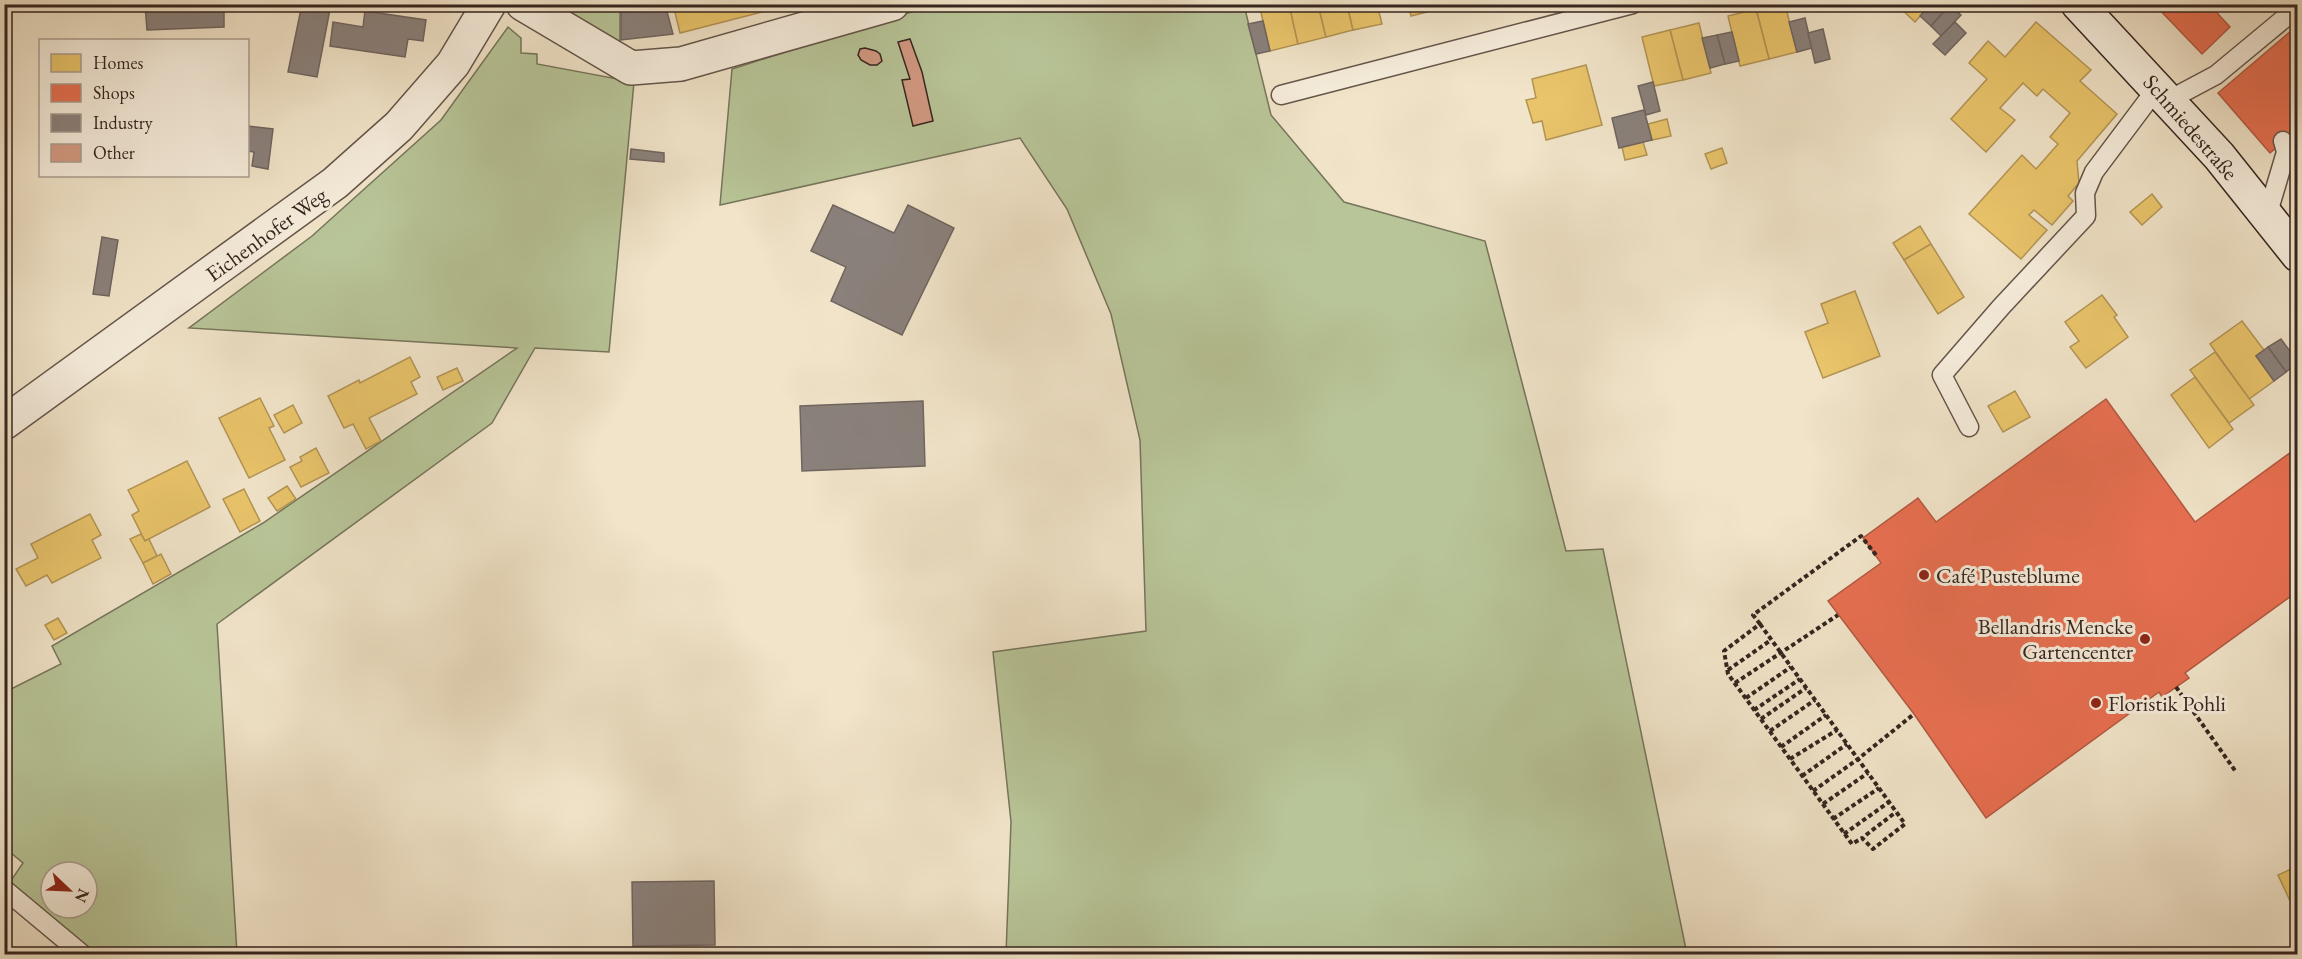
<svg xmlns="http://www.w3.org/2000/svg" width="2302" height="959" font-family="'EB Garamond',serif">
<rect width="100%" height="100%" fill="#f1e4c9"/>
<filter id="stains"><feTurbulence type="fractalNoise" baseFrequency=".00333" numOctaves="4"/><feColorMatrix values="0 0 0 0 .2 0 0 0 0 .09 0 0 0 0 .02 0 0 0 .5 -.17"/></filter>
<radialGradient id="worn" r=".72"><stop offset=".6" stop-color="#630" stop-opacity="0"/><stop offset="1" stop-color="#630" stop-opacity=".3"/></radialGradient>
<g fill="#b8c598" stroke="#76755c" stroke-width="1.5" fill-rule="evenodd">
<path d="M555,5H620V46Z"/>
<path d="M933,5H1244L1271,115L1344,202L1485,241L1566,551L1603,549L1687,954H1006L1011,822L993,652L1146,631L1140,440L1111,314L1067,209L1020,138L720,205L732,69Z"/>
<path d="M508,27L521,38V53L537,54V64L634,82L609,352L535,348L492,423L217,624L237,954H93L8,885L23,863L5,848V692L61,664L52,646L263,523L517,348L189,328L312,236L441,120ZM51,872H87V908H51Z"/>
</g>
<g fill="#e9c46a" stroke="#b39454" stroke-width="1.5">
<path d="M673,4H773L774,9L680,33Z"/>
<path d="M1259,4H1289L1298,44L1270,51Z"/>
<path d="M1289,4H1318L1326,37L1298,44Z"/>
<path d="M1318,4H1347L1353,30L1326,37Z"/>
<path d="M1347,4H1377L1382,24L1353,30Z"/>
<path d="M1408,4H1438L1439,9L1411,16Z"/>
<path d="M1774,4H1785L1797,52L1769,59L1756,9Z"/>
<path d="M1896,4H1931L1915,22Z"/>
<path d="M1756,9L1769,59L1740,66L1728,16Z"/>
<path d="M2036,22L2091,70L2080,81L2117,114L2077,161L2079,183L2068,196L2073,201L2052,225L2034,210L2029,215L2047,230L2021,259L1969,214L2022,155L2036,169L2058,144L2050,137L2070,113L2043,89L2037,96L2023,83L2000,108L2015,120L1986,152L1951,119L1987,79L1969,63L1988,41L2005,57Z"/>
<path d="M1699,23L1711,73L1683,80L1670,30Z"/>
<path d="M1670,30L1683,80L1654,86L1642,37Z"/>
<path d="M1586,65L1602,125L1546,140L1542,121L1533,123L1526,100L1536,98L1532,79Z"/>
<path d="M1667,119L1671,136L1652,140L1648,124Z"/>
<path d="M1643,142L1647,155L1625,160L1622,147Z"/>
<path d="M1722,148L1727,163L1711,169L1705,154Z"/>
<path d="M2152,194L2162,207L2142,225L2130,212Z"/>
<path d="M1920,226L1931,244L1904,260L1893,243Z"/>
<path d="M1931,244L1964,297L1938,314L1904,260Z"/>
<path d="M1855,291L1880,356L1823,378L1805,332L1828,323L1821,304Z"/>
<path d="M2102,295L2117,315L2114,317L2128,337L2086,368L2070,347L2079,341L2065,322Z"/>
<path d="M2242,321L2264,350L2256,356L2274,381L2249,399L2210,344Z"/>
<path d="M2215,352L2254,405L2229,423L2190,370Z"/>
<path d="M410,357L420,377L411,382L417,394L369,418L381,441L366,449L353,424L344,428L328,396L359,380L360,383Z"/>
<path d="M457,368L463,381L443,390L437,377Z"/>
<path d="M2195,377L2233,429L2209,448L2171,395Z"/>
<path d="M2015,391L2030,417L2003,432L1988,406Z"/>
<path d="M260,398L274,426L269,428L285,460L249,478L219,418Z"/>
<path d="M293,405L302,423L284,433L274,415Z"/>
<path d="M316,448L329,473L301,487L290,467L302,461L300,457Z"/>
<path d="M187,461L210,507L145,541L132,515L139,511L128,490Z"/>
<path d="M287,486L296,499L277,511L268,498Z"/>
<path d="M244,489L260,521L240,532L223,499Z"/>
<path d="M90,514L101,535L92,540L101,558L52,583L47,575L26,586L16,569L38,558L31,544Z"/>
<path d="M141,534L145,541L149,539L157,556L143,563L130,539Z"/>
<path d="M161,554L171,574L153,584L143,563Z"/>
<path d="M58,618L67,633L54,640L45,625Z"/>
<path d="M2298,866V900L2291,903L2278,875Z"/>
</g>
<g fill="#e76f51" stroke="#b25942" stroke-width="1.5">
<path d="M2154,4H2209L2230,27L2202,54Z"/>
<path d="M2291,31L2298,38V129L2270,153L2218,93Z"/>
<path d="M2106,399L2195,522L2298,447V591L2185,673L2189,678L2162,697L2159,692L1986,818L1914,714L1828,601L1881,563L1863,538L1918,498L1936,522Z"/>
</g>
<g fill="#8a817c" stroke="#706560" stroke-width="1.5">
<path d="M145,4H224V27L147,30Z"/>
<path d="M302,4H331L317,77L288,72Z"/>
<path d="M665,4L673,34L621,40V9Z"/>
<path d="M1931,4L1950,5L1931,26L1920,16Z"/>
<path d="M1950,5L1961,15L1941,36L1931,26Z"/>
<path d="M365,11L426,20L423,41L408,39L405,57L330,46L333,22L363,27Z"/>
<path d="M1805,18L1812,48L1797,52L1789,22Z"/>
<path d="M1263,21L1270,51L1256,54L1248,24Z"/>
<path d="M1955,22L1966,33L1945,55L1933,44Z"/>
<path d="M1823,29L1830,59L1815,63L1808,33Z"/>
<path d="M1732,32L1739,61L1725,64L1717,35Z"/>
<path d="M1717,35L1725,64L1710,68L1702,38Z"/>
<path d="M1653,82L1660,111L1646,115L1638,86Z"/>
<path d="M1644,110L1652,140L1619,148L1612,118Z"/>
<path d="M248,126L273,129L268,169L252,166L254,152L248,151Z"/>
<path d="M631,149L664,153V162L630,159Z"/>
<path d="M833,205L894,233L908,205L954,228L902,335L831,301L846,267L811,251Z"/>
<path d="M102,237L118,240L109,296L93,294Z"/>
<path d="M2281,339L2298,362L2286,372L2268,347Z"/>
<path d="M2268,347L2286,372L2274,381L2256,356Z"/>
<path d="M923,401L925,466L802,471L800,406Z"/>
<path d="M714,881L715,945L633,946L632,882Z"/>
</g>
<g fill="#d39a83" stroke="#35251f" stroke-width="1.5">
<path d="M910,39L922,72L933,121L913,126L902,80L910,79L898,42Z"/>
<path d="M865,48L876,51L880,54L882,61L877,65H870L861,60L858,55L860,49Z"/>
</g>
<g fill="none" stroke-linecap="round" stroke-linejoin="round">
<defs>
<g id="service">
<path d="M1281,95L1633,4"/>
<path d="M2169,100L2216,75L2298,7"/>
<path d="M2267,216L2286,152L2283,141"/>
<path d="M1969,427L1942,375L2001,307L2086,216L2085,193L2094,172L2157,88"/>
<path d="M4,889L82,954"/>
</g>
<path id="minor" d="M523,4L631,68L681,64L892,4"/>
<path id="tertiary" d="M4,423L335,183L399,126L453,64L489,4"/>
<path id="secondary" d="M2078,4L2219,156L2298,255"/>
</defs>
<use href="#service" stroke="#64554a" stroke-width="21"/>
<use href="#minor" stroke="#64554a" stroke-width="36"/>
<use href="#tertiary" stroke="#64554a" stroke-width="36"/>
<use href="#secondary" stroke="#35251f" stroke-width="36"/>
<g stroke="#35251f" stroke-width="4" stroke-dasharray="4.5 3" stroke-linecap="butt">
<path d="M1760,624L1905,824L1873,849L1862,838L1852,844L1728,674L1724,651Z"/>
<path d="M1760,624L1753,615L1861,536L1876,555"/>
<path d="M1728,670L1771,640"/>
<path d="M1735,683L1838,615"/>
<path d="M2176,687L2236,772"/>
<path d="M1746,698L1791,667"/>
<path d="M1754,710L1800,679"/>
<path d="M1761,719L1806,688"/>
<path d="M1770,731L1815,700"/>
<path d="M1781,747L1826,715"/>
<path d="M1790,759L1837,730"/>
<path d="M1802,776L1847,744"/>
<path d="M1813,791L1858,759L1914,714"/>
<path d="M1823,804L1868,773"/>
<path d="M1833,819L1879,788"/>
<path d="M1844,834L1889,802"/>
<path d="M1866,835L1896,812"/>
</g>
<use href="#service" stroke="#f6eddc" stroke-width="18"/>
<use href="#minor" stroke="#f6eddc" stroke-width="33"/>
<use href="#tertiary" stroke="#f6eddc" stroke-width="33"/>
<use href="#secondary" stroke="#f6eddc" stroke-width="33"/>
</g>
<g fill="#8f2418" stroke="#f6eddc" stroke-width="2">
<circle cx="1924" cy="575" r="6"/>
<circle cx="2145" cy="639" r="6"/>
<circle cx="2096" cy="703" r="6"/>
</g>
<g text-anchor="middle" stroke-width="6" stroke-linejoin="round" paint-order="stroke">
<g font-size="22" fill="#35251f" stroke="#f6eddc">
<text transform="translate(2191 127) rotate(49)" y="8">Schmiedestraße</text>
<text transform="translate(266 234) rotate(-36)" y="8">Eichenhofer Weg</text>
</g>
<g font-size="22" fill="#35251f" stroke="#f6eddc" text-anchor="start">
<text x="1936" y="583">Café Pusteblume</text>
<text x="2133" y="634" text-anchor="end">Bellandris Mencke<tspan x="2133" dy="25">Gartencenter</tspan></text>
<text x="2108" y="711">Floristik Pohli</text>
</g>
</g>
<rect width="2302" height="959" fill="none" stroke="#f1e4c9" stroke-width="24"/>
<rect x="6" y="6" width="2290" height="947" fill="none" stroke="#35251f" stroke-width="3"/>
<rect x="12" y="12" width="2278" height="935" fill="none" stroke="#35251f" stroke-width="1.5"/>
<rect x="39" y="39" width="210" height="138" fill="#f6eddc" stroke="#a99d90" stroke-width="1.5"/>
<rect x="51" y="54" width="30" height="18" fill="#e9c46a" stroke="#a99d90" stroke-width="1.5"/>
<text x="93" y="69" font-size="18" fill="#35251f">Homes</text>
<rect x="51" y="84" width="30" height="18" fill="#e76f51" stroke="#a99d90" stroke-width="1.5"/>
<text x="93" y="99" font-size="18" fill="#35251f">Shops</text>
<rect x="51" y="114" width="30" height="18" fill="#8a817c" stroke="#a99d90" stroke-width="1.5"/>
<text x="93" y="129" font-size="18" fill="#35251f">Industry</text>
<rect x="51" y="144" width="30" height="18" fill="#d39a83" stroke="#a99d90" stroke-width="1.5"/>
<text x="93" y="159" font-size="18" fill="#35251f">Other</text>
<g transform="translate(69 890) rotate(113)"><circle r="28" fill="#f6eddc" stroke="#a99d90" stroke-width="1.5"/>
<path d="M0-4.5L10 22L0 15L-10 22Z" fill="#8f2418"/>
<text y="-9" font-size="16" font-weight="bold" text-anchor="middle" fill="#35251f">N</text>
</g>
<rect width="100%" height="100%" filter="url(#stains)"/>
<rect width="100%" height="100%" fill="url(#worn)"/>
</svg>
